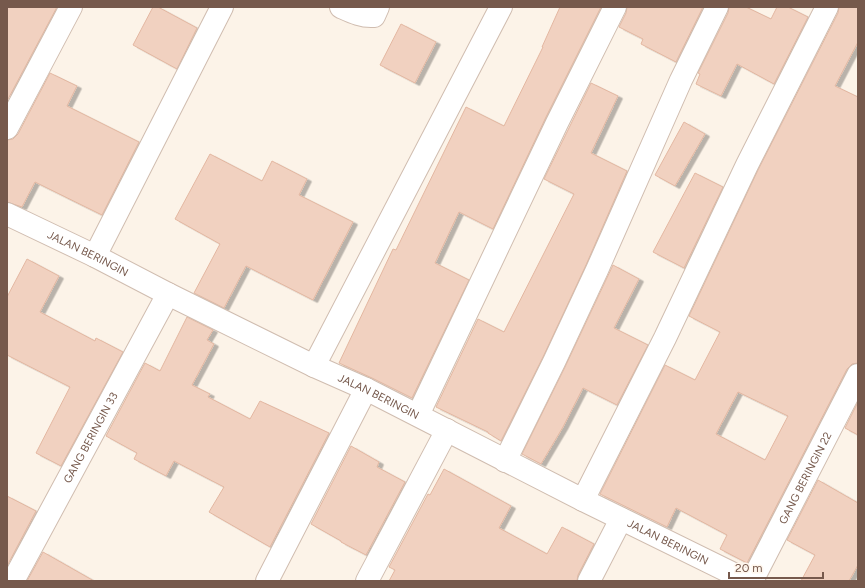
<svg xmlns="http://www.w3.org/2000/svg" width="865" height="588" font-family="Figtree,sans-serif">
<defs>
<filter id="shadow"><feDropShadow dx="4.5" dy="2.5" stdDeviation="0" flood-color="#0004"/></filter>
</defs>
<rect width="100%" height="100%" fill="#fcf3e8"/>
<g fill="#f1d1c0" stroke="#e3b7a1" fill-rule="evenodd" filter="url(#shadow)">
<path d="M7,7H57L7,101Z"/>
<path d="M153,7H158L197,28L177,69L133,45Z"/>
<path d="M560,7H601L546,117L493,229L459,212L435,263L469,280L412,398L372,378L339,363L393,249L396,250L466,107L504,126L543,47H542Z"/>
<path d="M627,7H703L676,62L641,44L643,39L619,27L626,13Z"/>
<path d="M729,7H746L771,19L777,7H788L808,17L774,84L737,64L721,96L696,84L700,74L698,73L728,13Z"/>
<path d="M839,7H858V42L835,86L858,97V363L852,364L847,369L747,563L720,549L727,535L676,508L667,527L600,494L665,365L695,380L720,332L689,316L758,170L838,13ZM738,392L788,416L765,460L716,434Z"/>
<path d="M401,24L436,42L415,83L380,65Z"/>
<path d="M50,73L77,86L67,106L139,142L102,215L35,182L22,207L7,202V140L13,139L18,134Z"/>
<path d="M591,83L618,96L591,153L627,171L586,265L543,357L501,441L488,433V432L436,407L478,319L504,332L574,194L544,179Z"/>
<path d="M684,122L705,134L675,186L655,175Z"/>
<path d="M210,154L262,181L272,161L307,179L299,195L353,222L313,300L246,266L224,308L194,293L220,244L175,219Z"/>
<path d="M695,173L723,187L684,268L653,252Z"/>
<path d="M27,259L59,276L40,312L95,341L96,338L123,352L61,466L36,453L70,387L7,355V297Z"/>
<path d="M613,265L639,279L614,328L648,345L617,405L583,388L563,427L541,464L522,454L565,367Z"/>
<path d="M187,317L213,330L207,340L214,344L192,385L210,394L208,397L250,419L260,401L329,433L270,547L209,512L224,487L174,461L166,476L134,459L137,453L106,436L145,363L160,371Z"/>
<path d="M858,402V435L845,428Z"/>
<path d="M351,446L379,462L377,467L405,482L366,555L341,542V541L311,524Z"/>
<path d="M444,469L511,506L499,528L547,554L562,527L594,544L578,575L577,581H389L395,570L389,567L428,494L430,495Z"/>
<path d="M818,480L858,503V565L849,581H801L815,555L787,540Z"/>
<path d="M7,496L36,511L7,566Z"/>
<path d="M43,552L94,581H27Z"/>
</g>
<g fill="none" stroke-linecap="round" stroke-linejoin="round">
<defs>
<g id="minor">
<path d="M341,7C352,12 362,17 374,16L378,7"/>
<path d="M7,128L71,7"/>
<path id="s1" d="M7,214L95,256L168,294L314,366L366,389L583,500L748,581"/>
<path d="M95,256L222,7"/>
<path d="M314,366L501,7"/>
<path d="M418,415L557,123L615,7"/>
<path d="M505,461L554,362L597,270L681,80L717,7"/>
<path d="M583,500L665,338L747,165L827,7"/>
<path id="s2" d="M13,581L168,294"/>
<path d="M267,581L366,389"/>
<path d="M367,581L447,430"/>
<path d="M589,581L621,519"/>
<path id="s3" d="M752,581L858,375"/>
</g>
</defs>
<use href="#minor" stroke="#d0bdb0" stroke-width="24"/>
<use href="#minor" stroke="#fff" stroke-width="22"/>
</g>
<g text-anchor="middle" stroke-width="3" stroke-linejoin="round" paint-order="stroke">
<g font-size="11" fill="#76594c" stroke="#fff7ee">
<text dy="4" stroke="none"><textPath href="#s1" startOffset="90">JALAN BERINGIN</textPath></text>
<text dy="4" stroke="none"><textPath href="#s1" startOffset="414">JALAN BERINGIN</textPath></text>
<text dy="4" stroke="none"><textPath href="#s2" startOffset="163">GANG BERINGIN 33</textPath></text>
<text dy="4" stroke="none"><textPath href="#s3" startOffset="116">GANG BERINGIN 22</textPath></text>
<text dy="4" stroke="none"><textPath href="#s1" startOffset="738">JALAN BERINGIN</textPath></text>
</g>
</g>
<rect width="865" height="588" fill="none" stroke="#76594c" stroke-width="16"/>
<path d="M729 572v6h94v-6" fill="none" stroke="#76594c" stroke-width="2"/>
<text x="735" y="572" font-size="12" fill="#76594c" stroke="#fff7ee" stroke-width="3" paint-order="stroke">20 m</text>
</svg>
